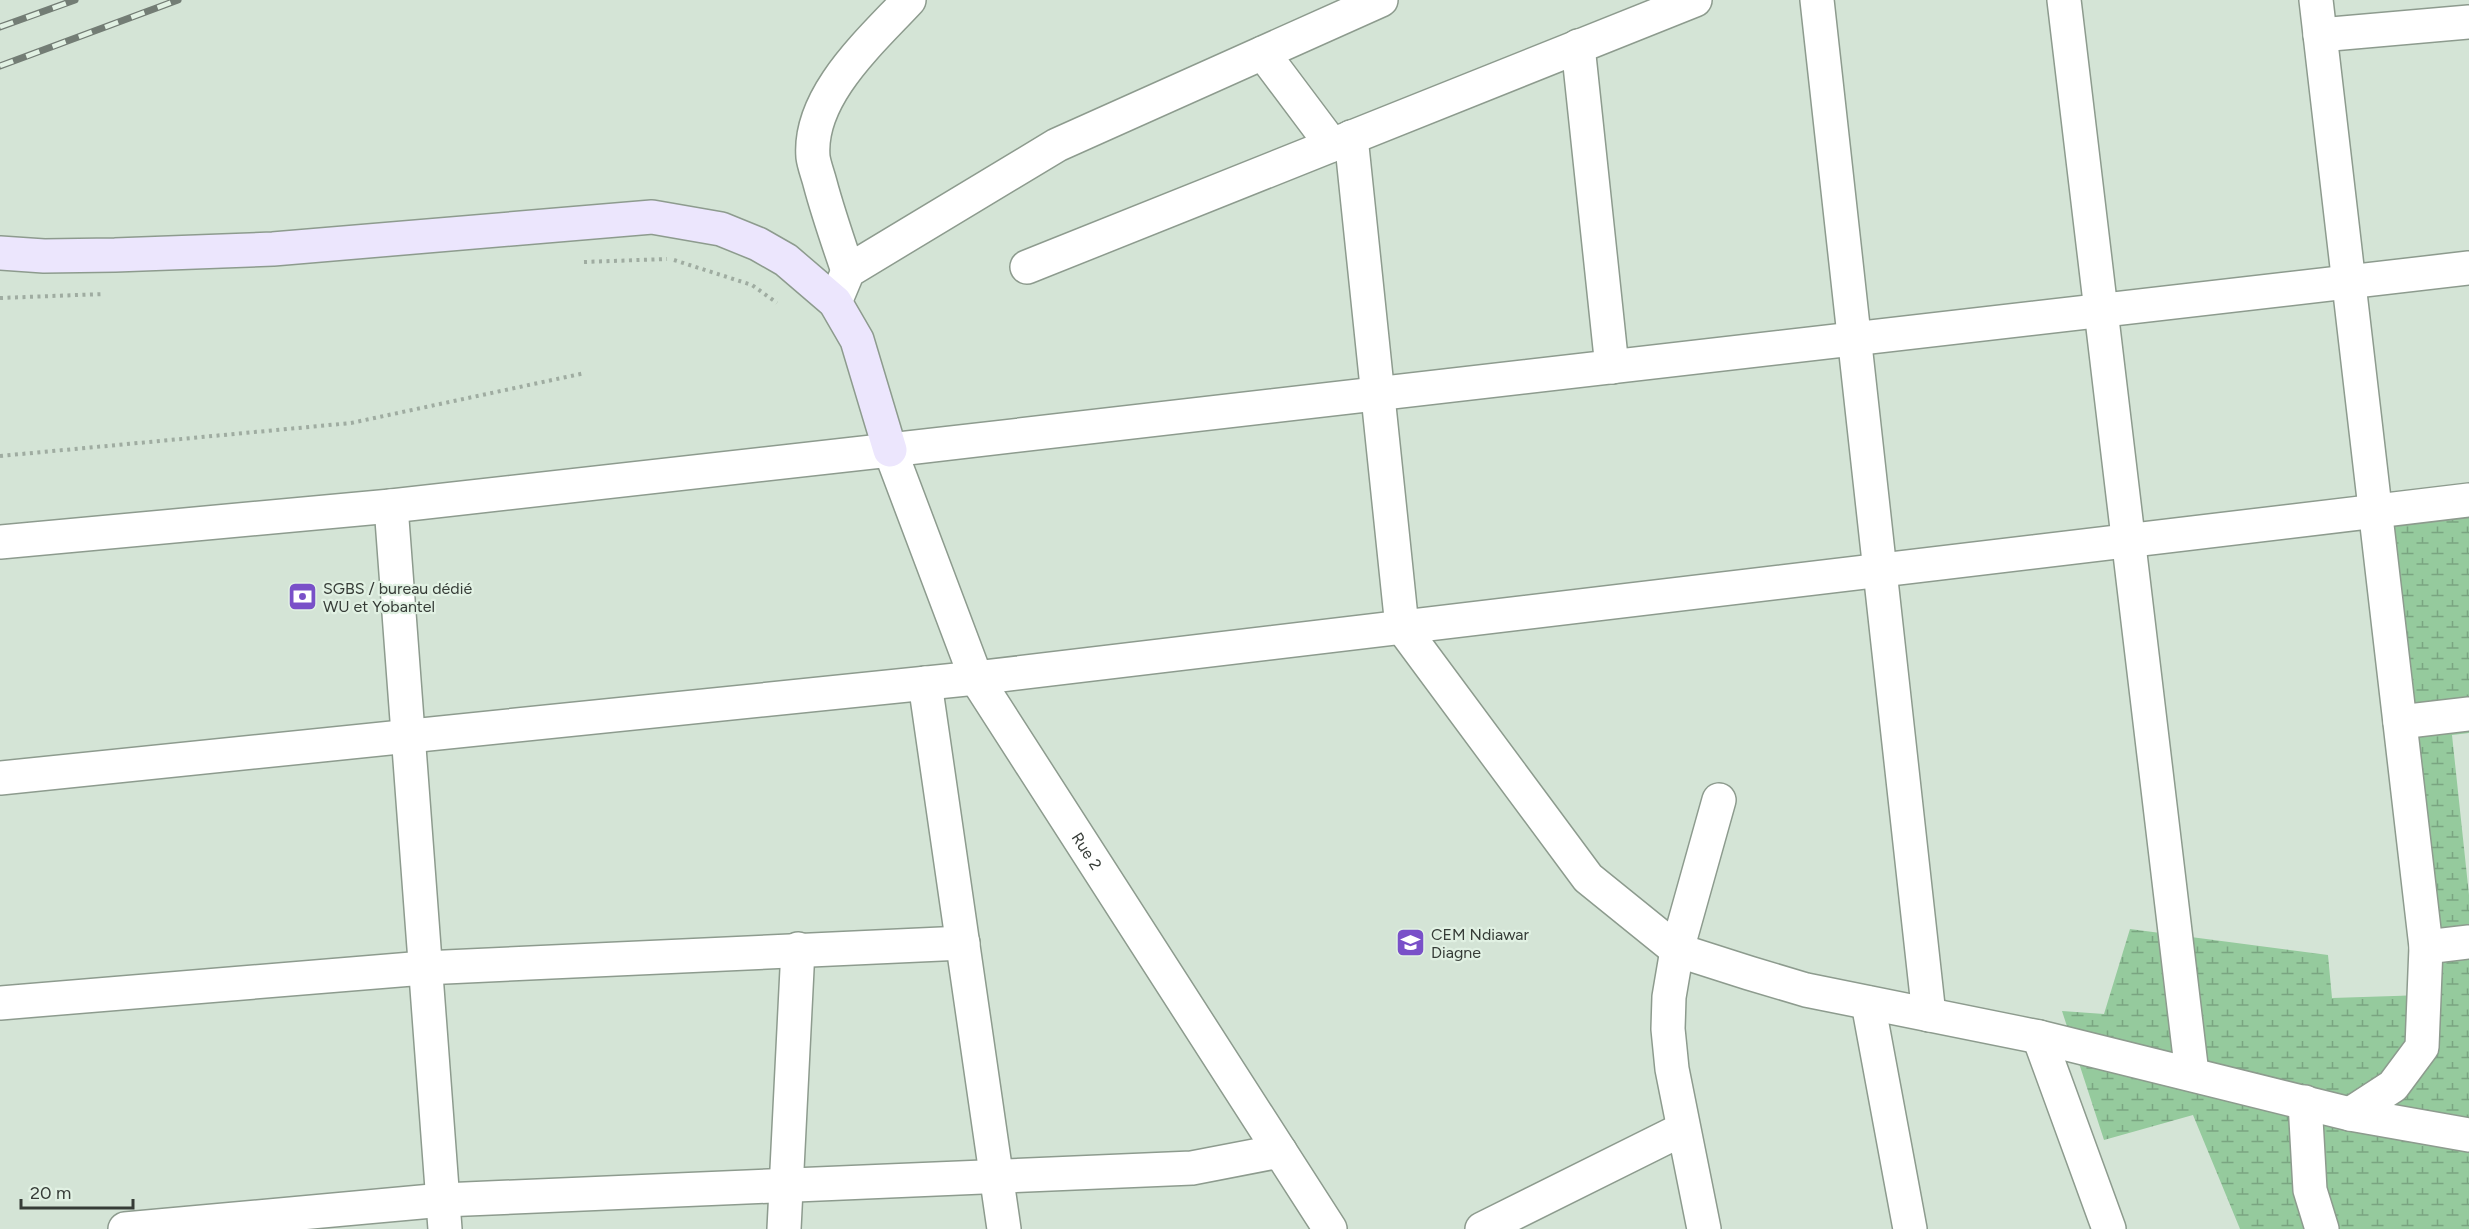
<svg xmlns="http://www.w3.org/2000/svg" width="2469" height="1229" font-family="Figtree,sans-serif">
<defs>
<pattern id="wetland-marsh" width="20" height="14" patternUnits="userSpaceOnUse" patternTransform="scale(1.5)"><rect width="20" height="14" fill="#95ca9d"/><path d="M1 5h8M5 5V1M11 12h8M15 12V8" fill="none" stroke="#7aa581"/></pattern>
</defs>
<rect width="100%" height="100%" fill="#d4e4d6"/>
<path fill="url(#wetland-marsh)" d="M2469,497V733L2452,735L2469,895V1229H2240L2193,1115L2104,1140L2062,1011L2104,1014L2130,929L2328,955L2332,998L2425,995L2369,507Z"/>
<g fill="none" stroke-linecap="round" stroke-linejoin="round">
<defs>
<g id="minor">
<path d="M1817,0L1929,1015"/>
<path d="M2064,0L2192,1074"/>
<path d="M2316,0L2426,947L2422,1047L2393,1086L2350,1114"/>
<path d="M2320,35L2469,22"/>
<path d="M1578,46L1612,367"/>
<path d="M1263,53L1332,145"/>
<path d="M1351,137L1402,627L1588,878L1677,950L1749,973L1806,990L2039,1037L2350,1114L2469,1135"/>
<path d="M1027,267L1695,0"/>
<path d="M848,271C838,242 828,213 820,183C818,175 814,165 813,157C808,96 871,41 909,0"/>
<path d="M835,302L848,271L1057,145L1381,0"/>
<path d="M890,450L2469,268"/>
<path d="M391,506L445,1229"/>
<path d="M925,683L1004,1229"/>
<path d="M2400,722L2469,714"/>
<path d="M0,778L976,678L2469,500"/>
<path d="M2426,947L2469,942"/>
<path d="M0,1003L424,968L963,943"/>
<path d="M1868,1003L1910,1229"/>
<path d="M2039,1037L2109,1229"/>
<path d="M2305,1102L2310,1190L2322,1229"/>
<path d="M125,1229L443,1200L1192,1168L1280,1151"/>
<path d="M784,1229L798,949"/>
<path d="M1482,1229L1683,1129"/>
<path d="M1704,1229L1672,1069L1668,1029L1669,997L1677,950L1719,800"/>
</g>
<g id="tertiary">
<path id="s1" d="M0,542L391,506L890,450L976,678L1330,1229"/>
</g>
<path id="secondary" d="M0,253L44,256L115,255L273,249L652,217L721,229L758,244L786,260L835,302L857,340L890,450"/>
</defs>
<use href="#minor" stroke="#8d9b8e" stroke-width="36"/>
<use href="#tertiary" stroke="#8d9b8e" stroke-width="36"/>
<use href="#secondary" stroke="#8d9b8e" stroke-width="36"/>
<g stroke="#9faca1" stroke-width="4" stroke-dasharray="3 4.5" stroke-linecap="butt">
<path d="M674,260L752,285L777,303"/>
<path d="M584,262L667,259"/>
<path d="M0,298L104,294"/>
<path d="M0,456L351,423L585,373"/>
</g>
<use href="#minor" stroke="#fff" stroke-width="33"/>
<use href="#tertiary" stroke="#fff" stroke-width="33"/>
<use href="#secondary" stroke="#ece6fd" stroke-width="33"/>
<defs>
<g id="rail">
<path d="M0,27L75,0"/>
<path d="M0,66L178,0"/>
</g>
</defs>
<use href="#rail" stroke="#737d75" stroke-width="7"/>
<use href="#rail" stroke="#e1f1e3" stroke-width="4.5" stroke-dasharray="14" stroke-linecap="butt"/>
</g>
<defs>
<symbol id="bank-square" viewBox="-11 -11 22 22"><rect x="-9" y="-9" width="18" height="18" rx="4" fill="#7950c8" stroke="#e1f1e3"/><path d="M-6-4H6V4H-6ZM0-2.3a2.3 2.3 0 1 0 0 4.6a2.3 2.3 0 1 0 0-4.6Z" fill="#fff"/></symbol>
<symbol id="school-square" viewBox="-11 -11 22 22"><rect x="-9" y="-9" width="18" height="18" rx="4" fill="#7950c8" stroke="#e1f1e3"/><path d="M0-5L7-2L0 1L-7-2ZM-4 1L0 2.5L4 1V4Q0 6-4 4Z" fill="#fff"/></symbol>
</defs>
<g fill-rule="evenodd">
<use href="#bank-square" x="286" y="580" width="33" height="33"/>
<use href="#school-square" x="1394" y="926" width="33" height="33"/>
</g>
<g text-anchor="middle" stroke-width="4.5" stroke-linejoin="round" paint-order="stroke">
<g font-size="16" fill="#363c37" stroke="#e1f1e3" text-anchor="start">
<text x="323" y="594">SGBS / bureau dédié<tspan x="323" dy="18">WU et Yobantel</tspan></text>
<text x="1431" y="940">CEM Ndiawar<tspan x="1431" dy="18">Diagne</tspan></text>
</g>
<g font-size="16" fill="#363c37" stroke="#e1f1e3">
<text dy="6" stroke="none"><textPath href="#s1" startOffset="1344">Rue 2</textPath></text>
</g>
</g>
<path d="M21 1199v9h112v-9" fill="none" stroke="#363c37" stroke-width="3"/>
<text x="30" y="1199" font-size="18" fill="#363c37" stroke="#e1f1e3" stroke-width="4.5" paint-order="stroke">20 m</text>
</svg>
